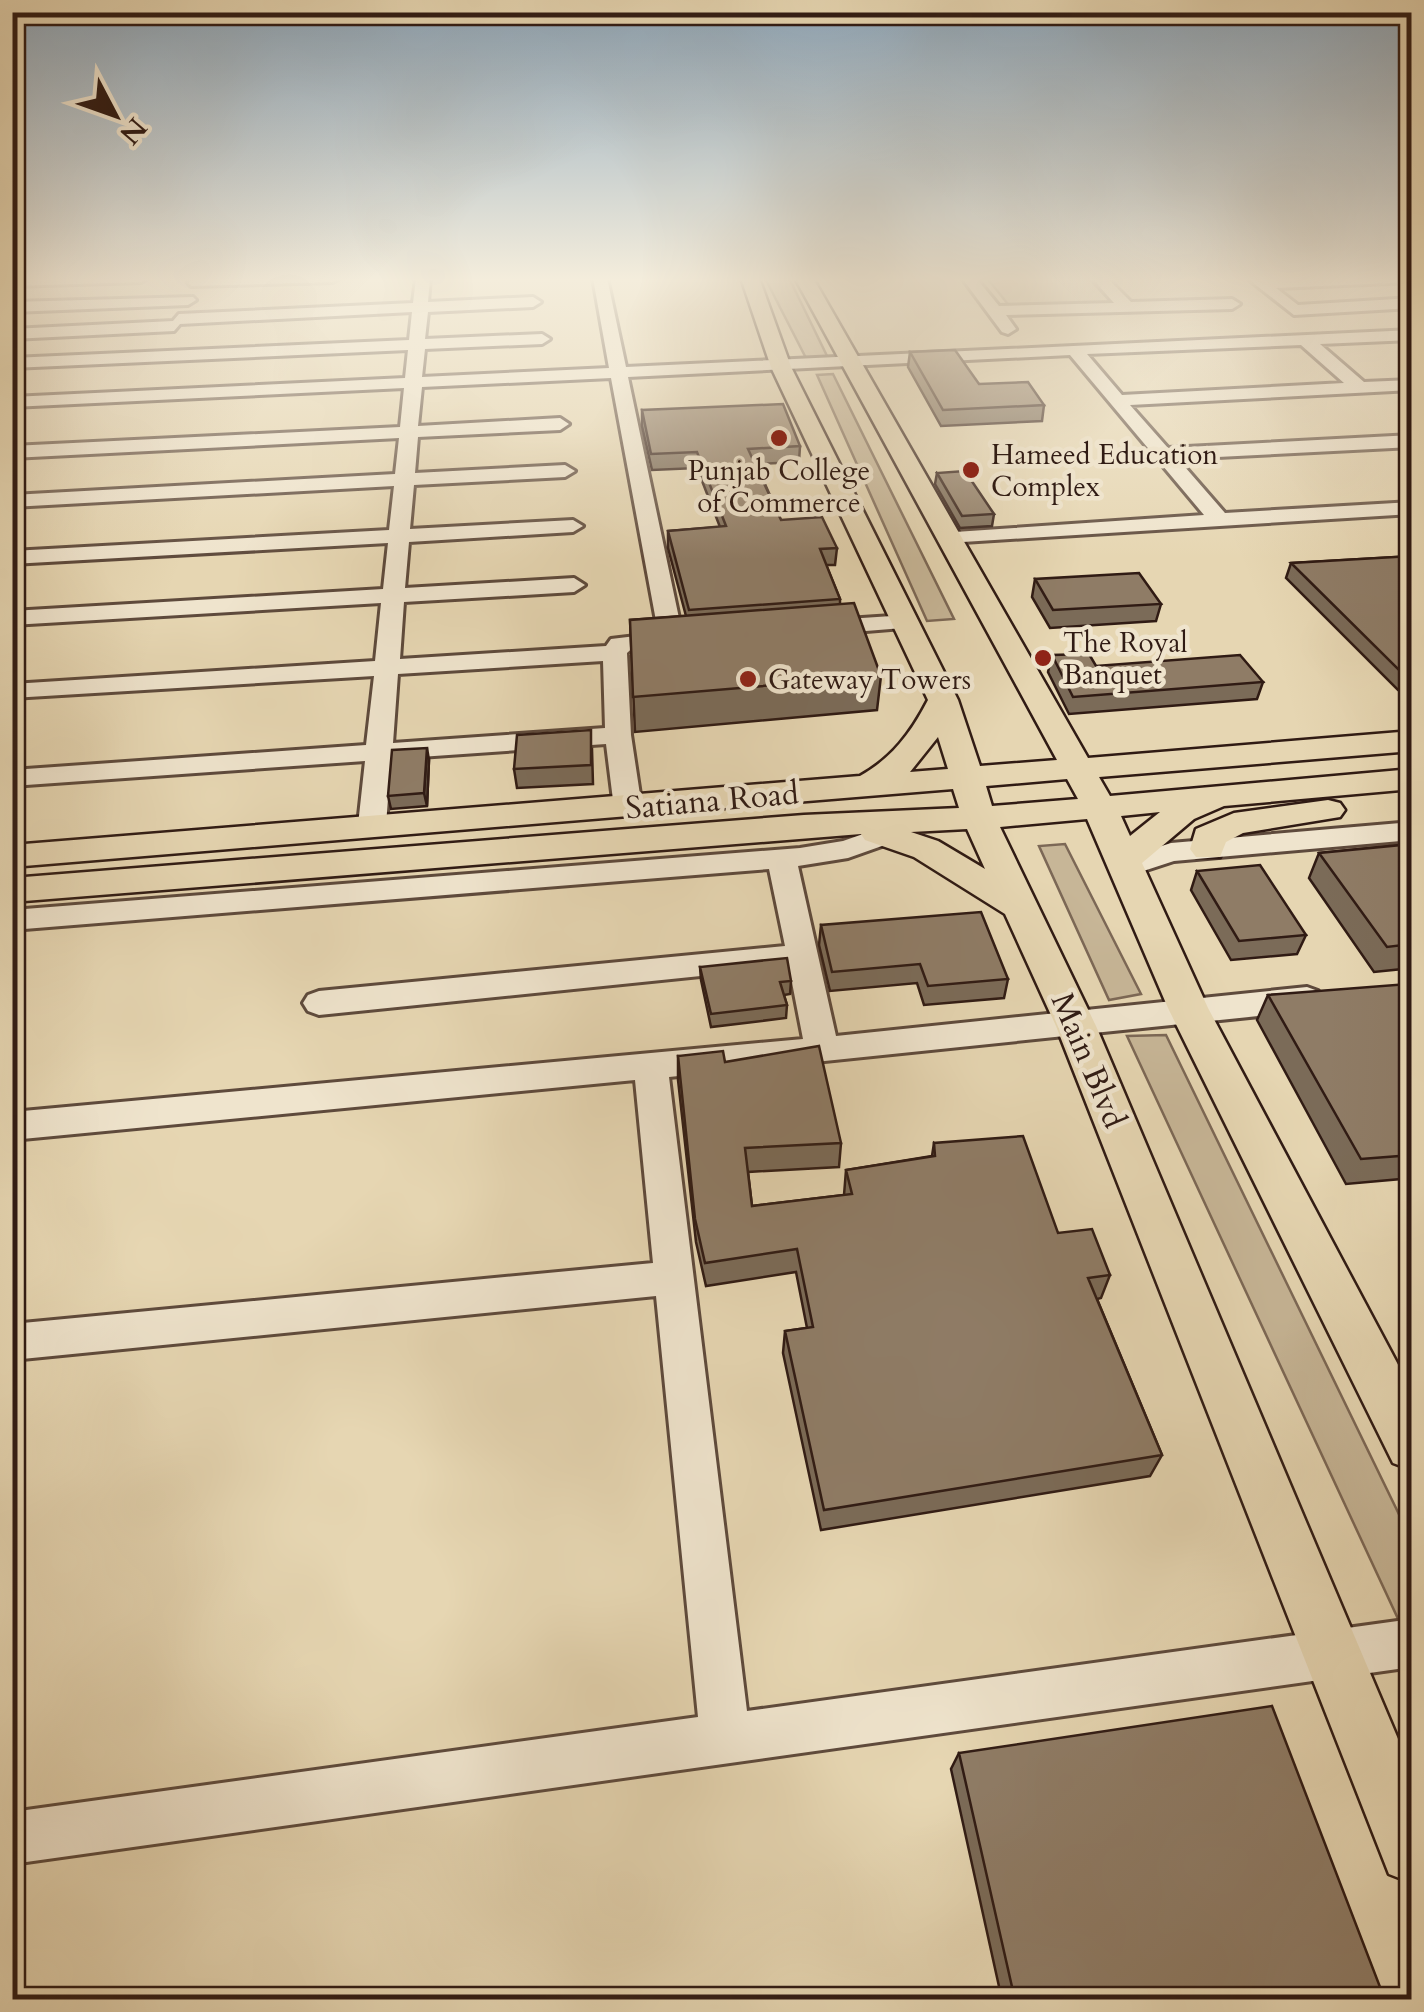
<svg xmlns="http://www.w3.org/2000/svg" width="1424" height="2012" font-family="Cardo,serif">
<rect width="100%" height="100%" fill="#e6d6b2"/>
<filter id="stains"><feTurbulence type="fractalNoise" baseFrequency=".002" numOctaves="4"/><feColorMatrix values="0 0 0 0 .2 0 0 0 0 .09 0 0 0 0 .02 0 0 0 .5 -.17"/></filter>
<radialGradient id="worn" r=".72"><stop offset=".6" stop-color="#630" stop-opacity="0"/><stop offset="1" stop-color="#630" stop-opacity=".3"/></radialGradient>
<g fill="#c7b697" stroke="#7c6856" stroke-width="2.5">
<path d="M765,278H789L829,360H807Z"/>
<path d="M987,278H1088L1112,303L1011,308Z"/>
<path d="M833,374L954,619L927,621L817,375Z"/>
<path d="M1065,844L1141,994L1109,1000L1039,846Z"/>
<path d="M1166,1035L1411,1539V1621L1400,1623L1127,1036Z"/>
</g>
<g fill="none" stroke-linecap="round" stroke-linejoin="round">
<defs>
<g id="minor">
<path d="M12,278H148L141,282L12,286Z"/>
<path d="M196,278H340L333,282L191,286L188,283Z"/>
<path d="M416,278H430L428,302L533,297L541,302L533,307L428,312L425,339L542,334L550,339L542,344L425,349L422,377L609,368L593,278H607L626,367L1412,330V340L1320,344L1364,382L1412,380V390L1130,405L1168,448L1412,435V447L1178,459L1225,513L1412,502V514L947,543L940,541V533L1204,515L1070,355L628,377L683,637L671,644L659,637L611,378L422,387L418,426L560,418L569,424L560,430L418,437L415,473L565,465L575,471L565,477L414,485L410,529L573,520L583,526L573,532L409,542L405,588L574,578L585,585L574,592L404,602L400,659L606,646L611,639L636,636L640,641L627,653L631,735L642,808L638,814L628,816L614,808L606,744L391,759L386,825L372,834L358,825L365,761L12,786V770L366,745L374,676L12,698V684L375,661L381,603L12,625V611L383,589L388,543L12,564V551L389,530L394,486L12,507V495L395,474L399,438L12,458V446L400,427L404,388L12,407V397L405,378L408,350L12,368V358L409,340L412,312L180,324L174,331L12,339V329L173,321L179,314L413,303ZM1301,345L1344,383L1122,395L1087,354ZM603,661L605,728L393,743L398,674Z"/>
<path d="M962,278H976L999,306L1114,303L1092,278H1107L1131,302L1232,299L1240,304L1232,309L1006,315L1016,329L1008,334L1002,332Z"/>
<path d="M1247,278H1412V282L1276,288L1298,305L1412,298V308L1294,315Z"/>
<path d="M193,297L196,300L188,305L12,312V302Z"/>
<path d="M907,615L915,617V627L817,635L805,628L817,621Z"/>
<path d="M1412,822V840L1174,861L1125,877L1110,868L1115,861L1171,843Z"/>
<path d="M886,826L900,835L896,841L848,858L798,866L836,1036L1307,987L1318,991L1323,999L1318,1007L1307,1011L669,1077L747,1711L1412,1619V1667L12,1864V1812L698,1717L656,1296L12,1360V1324L653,1263L635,1080L12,1140V1112L803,1039L789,967L319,1015L308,1011L303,1003L308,995L319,991L785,946L769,869L12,930V910L800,848L843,841Z"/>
</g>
<g id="major">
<path d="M741,278H759L791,367L958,700L980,766L1057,760L795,278H813L1088,758L1412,731V751L1099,777L1110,796L1412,769V789L1224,806L1194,819L1142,863L1208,1008L1412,1391V1470L1393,1463L1168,1008L1087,819L1000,827L1096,1026L1412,1772V1883L1389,1874L1056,1026L1005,914L914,857L865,840L861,834L12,902V878L804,815L959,808L953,789L12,867V845L860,776C892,758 911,733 928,700L771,367ZM938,737L948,769L910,772ZM1067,779L1078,799L992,806L986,786ZM1160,812L1130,836L1121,816ZM967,829L985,869L938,841L911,832Z"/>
<path d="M1328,800L1340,803L1345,810L1340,817L1243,833L1226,842L1220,857H1196L1190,849L1196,829L1234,813Z"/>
</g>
</defs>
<use href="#minor" stroke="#5e4a3c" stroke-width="6"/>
<use href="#major" stroke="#301b14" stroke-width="5"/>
<use href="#minor" fill="#efe4cd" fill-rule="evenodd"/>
<use href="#major" fill="#e6d6b2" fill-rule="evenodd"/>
</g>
<g fill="#7b6b58" stroke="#301b14" stroke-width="2.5">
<path d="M910,352L979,384L1044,405L1042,421L941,426L908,367Z"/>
<path d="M642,410L800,446L799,462L756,464L781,520L837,548L835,565H826L840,599V604L881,676L877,710L635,732L630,620L686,616L668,548V531L720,527L697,468L652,470L642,426Z"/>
<path d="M937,473L994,514L992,526L960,528L935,484Z"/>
<path d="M1412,556V689L1398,690L1286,578L1291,563Z"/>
<path d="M1035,579L1161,604L1156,621L1050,628L1032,597Z"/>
<path d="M1052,655L1096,666L1263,682L1257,699L1069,714L1048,672Z"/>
<path d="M592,749L593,784L517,788L514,769Z"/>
<path d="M429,760L427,806L391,809L388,796Z"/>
<path d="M1412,844V968L1374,972L1309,878L1319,853Z"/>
<path d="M1197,871L1306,935L1297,954L1231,960L1191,890Z"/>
<path d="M821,925L1008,979L1004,998L924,1005L917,983L830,991L819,945Z"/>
<path d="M700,967L791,981L790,994L784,995L787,1005L786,1018L711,1027L701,980Z"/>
<path d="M1412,989V1178L1346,1184L1257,1020L1268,995Z"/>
<path d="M678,1056L725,1062L841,1143L839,1167L748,1172L752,1206L844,1195L846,1170L932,1156L934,1143L1058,1233L1110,1275L1101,1298L1097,1299L1162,1455L1150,1476L821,1530L783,1353L785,1331L807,1328L796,1272L706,1286L696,1242L678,1080Z"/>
<path d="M959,1753L1385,2000H1002L951,1769Z"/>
</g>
<path fill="#645747" stroke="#301b14" stroke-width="2.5" d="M427,748L429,760L427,806L424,793Z"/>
<g fill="#8f7c66" stroke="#301b14" stroke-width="2.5">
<path d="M955,350L979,384L1028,382L1044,405L943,410L910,352Z"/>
<path d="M783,404L800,446L748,449L781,520L822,517L837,548L820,549L840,599L689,610L668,531L726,526L697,452L651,454L642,410Z"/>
<path d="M965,471L994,514L962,516L937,473Z"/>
<path d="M1412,556V674L1404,675L1291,563Z"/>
<path d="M1139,573L1161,604L1053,610L1035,579Z"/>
<path d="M854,603L881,676L633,697L630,620Z"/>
<path d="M1089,654L1096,666L1240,655L1263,682L1073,697L1052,655Z"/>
<path d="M591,730V765L514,769L517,735Z"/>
<path d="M427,748L424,793L388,796L392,750Z"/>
<path d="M1412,844V944L1387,947L1319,853Z"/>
<path d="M1260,865L1306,935L1239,941L1197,871Z"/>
<path d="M981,912L1008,979L928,986L920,964L832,972L821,925Z"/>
<path d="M787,958L791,981L780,982L787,1005L711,1014L700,967Z"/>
<path d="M1408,984L1412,989V1155L1361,1159L1268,995Z"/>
<path d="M819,1046L841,1143L745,1148L752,1206L852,1194L846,1170L935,1156L934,1143L1023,1136L1058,1233L1092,1229L1110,1275L1088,1278L1162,1455L824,1510L785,1331L813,1327L797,1249L705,1263L695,1219L678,1056L723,1051L725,1062Z"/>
<path d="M1272,1706L1385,2000H1015L959,1753Z"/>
</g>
<linearGradient id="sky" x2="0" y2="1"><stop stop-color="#8ea8bd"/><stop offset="0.5" stop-color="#f4eddc"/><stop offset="1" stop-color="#f4eddc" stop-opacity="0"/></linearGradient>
<rect width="1424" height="559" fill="url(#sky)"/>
<g fill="#8f2418" stroke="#efe4cd" stroke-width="4">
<circle cx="779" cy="438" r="10"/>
<circle cx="971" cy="470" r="10"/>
<circle cx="1043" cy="658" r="10"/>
<circle cx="748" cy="679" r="10"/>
</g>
<g text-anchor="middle" stroke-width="9" stroke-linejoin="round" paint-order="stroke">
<g font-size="28" fill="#301b14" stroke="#efe4cd" text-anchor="start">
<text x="991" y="464">Hameed Education<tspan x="991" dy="32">Complex</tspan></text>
<text x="779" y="480" text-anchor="middle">Punjab College<tspan x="779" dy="32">of Commerce</tspan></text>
<text x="1063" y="652">The Royal<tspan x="1063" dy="32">Banquet</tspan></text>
<text x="768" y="689">Gateway Towers</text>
</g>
<g font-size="32" fill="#301b14" stroke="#efe4cd">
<text transform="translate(712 800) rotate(-5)" y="11">Satiana Road</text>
<text transform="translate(1089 1060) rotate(67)" y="11">Main Blvd</text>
</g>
</g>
<rect width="1424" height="2012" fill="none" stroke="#e6d6b2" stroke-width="50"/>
<rect x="15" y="15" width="1394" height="1982" fill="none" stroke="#301b14" stroke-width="5"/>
<rect x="25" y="25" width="1374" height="1962" fill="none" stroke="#301b14" stroke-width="2.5"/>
<g transform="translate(115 115) rotate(131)" stroke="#efe4cd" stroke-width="8" paint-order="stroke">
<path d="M0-8L18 38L0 25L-18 38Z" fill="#301b14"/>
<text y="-15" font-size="28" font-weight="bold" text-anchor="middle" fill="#301b14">N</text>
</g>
<rect width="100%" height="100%" filter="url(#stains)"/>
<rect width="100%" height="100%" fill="url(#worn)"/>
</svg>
